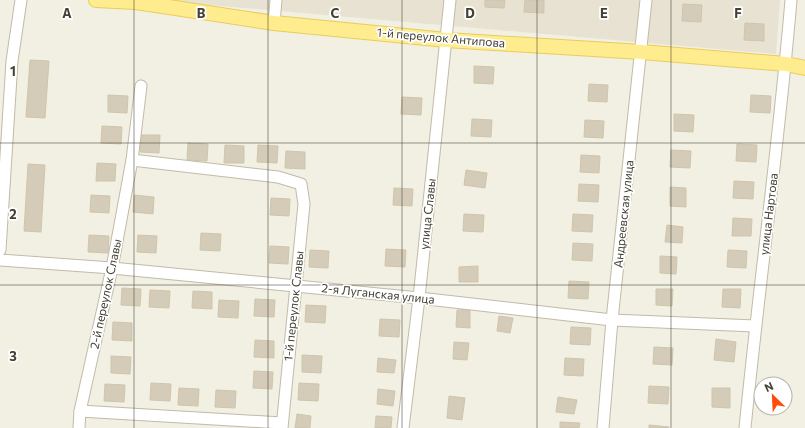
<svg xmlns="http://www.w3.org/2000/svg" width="805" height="428" font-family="Commissioner,sans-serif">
<rect width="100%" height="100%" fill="#f2efe3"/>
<path fill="#e7e2d1" d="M152,0H780L776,54Z"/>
<g fill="#d4ccb8" stroke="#cfc5ab">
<path d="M485,0H505L504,8L485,7Z"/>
<path d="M525,0H544V13L524,12Z"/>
<path d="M683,4L702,5L701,22L682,21Z"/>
<path d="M745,23L764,24V41L744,40Z"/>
<path d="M30,60L49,61L45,118L26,117Z"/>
<path d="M474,66L494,67L493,84L474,83Z"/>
<path d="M589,84L608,85L607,102L588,101Z"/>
<path d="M108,95L128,96L127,113L108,112Z"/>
<path d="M751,95L771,96L770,113L750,112Z"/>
<path d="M402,97L422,98L421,115L401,114Z"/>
<path d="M674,114L694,115L693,132L674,131Z"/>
<path d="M472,119L492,120L491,137L471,136Z"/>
<path d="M585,120L604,121L603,138L584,137Z"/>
<path d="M102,126L122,127L121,144L101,143Z"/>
<path d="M141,135H160L159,153L140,152Z"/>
<path d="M188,143L208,144L207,161L187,160Z"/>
<path d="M737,144L757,145L756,162L736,161Z"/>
<path d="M225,145L244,146V163H224Z"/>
<path d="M258,145L278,146L277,163L257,162Z"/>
<path d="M671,150L691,151L690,168L670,167Z"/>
<path d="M286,151L305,152V169L285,168Z"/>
<path d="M581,155L600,156L599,173L580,172Z"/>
<path d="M97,163L116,164L115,181H96Z"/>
<path d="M28,164L45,165L41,232L24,231Z"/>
<path d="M466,170L487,173L485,188L464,185Z"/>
<path d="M734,181L754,182L753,199L733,198Z"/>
<path d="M579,184L599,185L598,202L578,201Z"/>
<path d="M670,187L686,188V207L670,206Z"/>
<path d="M394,188L413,189L412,206L393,205Z"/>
<path d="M91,195L110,196L109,213L90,212Z"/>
<path d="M134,195L154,197L153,214L133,212Z"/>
<path d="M271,198L290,199L289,216L270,215Z"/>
<path d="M464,214L484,215L483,232L463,231Z"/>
<path d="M573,214L593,215L592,232L572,231Z"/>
<path d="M733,218L752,219L751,236H732Z"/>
<path d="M667,225L683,227L682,243L665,242Z"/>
<path d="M201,233L221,234L220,251L200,250Z"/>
<path d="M89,235L109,236L108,253L88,252Z"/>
<path d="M138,235L157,236L156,253L137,252Z"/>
<path d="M573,243L593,244L592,261L572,260Z"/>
<path d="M270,246L289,247L288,264L269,263Z"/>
<path d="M386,249L406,250L405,267L385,266Z"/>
<path d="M310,250L329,251L328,268L309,267Z"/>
<path d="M728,250L747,251L746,268L727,267Z"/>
<path d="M660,256L677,257L676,274L660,273Z"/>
<path d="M478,266V282H459V267Z"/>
<path d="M569,281L589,282L588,299L568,298Z"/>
<path d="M122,288L141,289L140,306L121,305Z"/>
<path d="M656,289H673L672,306L656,305Z"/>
<path d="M723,289H741L740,308L722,307Z"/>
<path d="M150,290L170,291L169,308L149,307Z"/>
<path d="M193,291L212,292V309L192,308Z"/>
<path d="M255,299L275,300L274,317L254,316Z"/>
<path d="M219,300L239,301L238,318L218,317Z"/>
<path d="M306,305L326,306L325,323L305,322Z"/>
<path d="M457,310H470V328L456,327Z"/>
<path d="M499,316L513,318L510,333L497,331Z"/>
<path d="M380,319L400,320L399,337L379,336Z"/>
<path d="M113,322L132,323V341L112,340Z"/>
<path d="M571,327L591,328L590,345L570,344Z"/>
<path d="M716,339L736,342L734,362L714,360Z"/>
<path d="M255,340L274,341V358L254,357Z"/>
<path d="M454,342L469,343L467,360L453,359Z"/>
<path d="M654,347L673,348L672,365L653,364Z"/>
<path d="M302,355L322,356L321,373L302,372Z"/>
<path d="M111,356L131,357L130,374L111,373Z"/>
<path d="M378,358L396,360L394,373L377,372Z"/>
<path d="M565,358L584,359L583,376L564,375Z"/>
<path d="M254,371L273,372L272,389L253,388Z"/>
<path d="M151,383L171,384L170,401L150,400Z"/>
<path d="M299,383L319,384L318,401L298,400Z"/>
<path d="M105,384L125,385L124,402L104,401Z"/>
<path d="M649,386L669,387L668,404L648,403Z"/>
<path d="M179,388L199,389L198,406L178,405Z"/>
<path d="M712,388H730V408L712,407Z"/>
<path d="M378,389L395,391L393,406L377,404Z"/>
<path d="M216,390L236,391L235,408L215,407Z"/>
<path d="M449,396L465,398L462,420L447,418Z"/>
<path d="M558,397L577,400L574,414L556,412Z"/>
<path d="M297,414L311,416L310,428H295Z"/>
<path d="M376,416L392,417L391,428H375Z"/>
<path d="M560,422L580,423L579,428H560Z"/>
<path d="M649,425L669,427V428H649Z"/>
</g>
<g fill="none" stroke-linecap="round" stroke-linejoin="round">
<defs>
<g id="minor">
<path d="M274,23L276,0"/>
<path d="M132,160L278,177L301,184L304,204L282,428"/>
<path d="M0,250L12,61L21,0"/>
<path d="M0,260L112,268L419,298L612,320L755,326"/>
<path d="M80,411L282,423"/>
<path d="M79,428L80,411L112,268L132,160L141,86"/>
<path d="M403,428L419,298L450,0"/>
<path d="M603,428L612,320L646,0"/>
<path d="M745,428C759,285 779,143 791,0"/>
</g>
<path id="major" d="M96,0L136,2L274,23L446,40L642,52L786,64L805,68"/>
</defs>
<use href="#minor" stroke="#c1bba8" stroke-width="13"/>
<use href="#major" stroke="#e8cd5b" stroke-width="16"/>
<use href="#minor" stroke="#fff" stroke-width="11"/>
<use href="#major" stroke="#ffec8f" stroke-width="14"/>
</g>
<path fill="none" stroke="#444033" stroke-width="1" stroke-opacity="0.55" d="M134,0V428M268,0V428M402,0V428M537,0V428M671,0V428M0,143H805M0,285H805"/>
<g text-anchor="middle" stroke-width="3.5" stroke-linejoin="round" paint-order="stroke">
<g font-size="12" fill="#444033" stroke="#fff">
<text transform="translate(441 38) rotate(5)" y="4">1-й переулок Антипова</text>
<text transform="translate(428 214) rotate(-84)" y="4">улица Славы</text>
<text transform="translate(624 214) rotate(-84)" y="4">Андреевская улица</text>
<text transform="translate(769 214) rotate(-83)" y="4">улица Нартова</text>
<text transform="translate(106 294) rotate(-78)" y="4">2-й переулок Славы</text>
<text transform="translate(378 294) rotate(6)" y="4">2-я Луганская улица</text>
<text transform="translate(294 306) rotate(-84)" y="4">1-й переулок Славы</text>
</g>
</g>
<g font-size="13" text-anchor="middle" font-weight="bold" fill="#444033" stroke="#fff" stroke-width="3.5" stroke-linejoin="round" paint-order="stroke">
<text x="67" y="18">A</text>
<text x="201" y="18">B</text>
<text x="335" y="18">C</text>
<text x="470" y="18">D</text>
<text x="604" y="18">E</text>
<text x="738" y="18">F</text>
<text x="13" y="76">1</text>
<text x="13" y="219">2</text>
<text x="13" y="361">3</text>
</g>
<g transform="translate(773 396) rotate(336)"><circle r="19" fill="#ffffff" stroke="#b4b3ad"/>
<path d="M0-3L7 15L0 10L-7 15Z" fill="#ff4c0d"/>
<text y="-6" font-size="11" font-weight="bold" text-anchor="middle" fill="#444033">N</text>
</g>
</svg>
